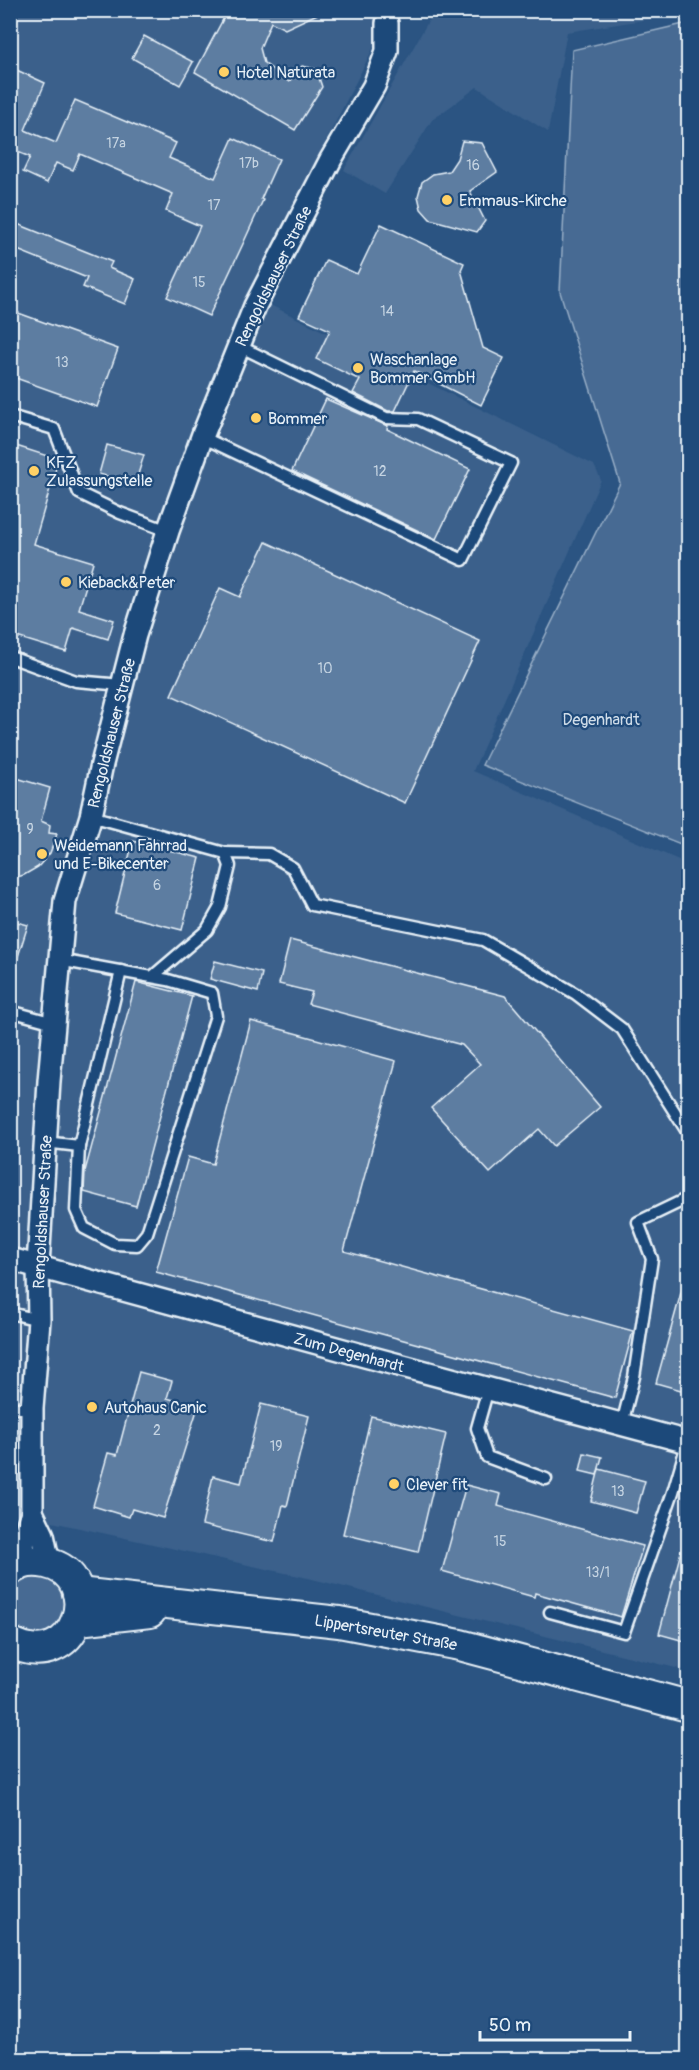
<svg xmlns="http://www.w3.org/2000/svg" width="699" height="2070" font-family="Pangolin,sans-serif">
<rect width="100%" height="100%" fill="#2b5482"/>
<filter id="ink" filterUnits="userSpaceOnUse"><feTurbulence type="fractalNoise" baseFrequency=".0167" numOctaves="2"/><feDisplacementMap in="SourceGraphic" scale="12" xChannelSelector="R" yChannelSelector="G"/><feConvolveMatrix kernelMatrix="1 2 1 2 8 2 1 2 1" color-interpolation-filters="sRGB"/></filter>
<g filter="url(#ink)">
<g fill="#3a608b">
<path d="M11,11H392L248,294L594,465L601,480L473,771L688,864V1671L308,1578L11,1513Z"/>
<path d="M434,11L688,10V13L567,32L548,132L477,87L432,120L385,194L344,170Z"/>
</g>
<g fill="#476b93" stroke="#98aec6" stroke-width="1.5">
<path d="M688,23V847L482,765L620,483L560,292L572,50Z"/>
<path d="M29,1574L58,1579L69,1617L45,1637L23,1633L11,1619C11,1597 7,1586 29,1574Z"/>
</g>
<g fill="#5d7da1" stroke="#e8f1f8" stroke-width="1.5">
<path d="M228,10H326L285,29L271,22L260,48L264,63L289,82L302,66L316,69L322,87L295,130L195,72Z"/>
<path d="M144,36L193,62L180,85L132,58Z"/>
<path d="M10,67L45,83L25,130L56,143L75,100L176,143L169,158L215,178L233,138L279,159L261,199L263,200L242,246L209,316L167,297L200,226L166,211L173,194L80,154L73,170L56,163L47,183L23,172L30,157L15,151L10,162Z"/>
<path d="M462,141L482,143L497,172L470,191L485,221L477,232L430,219L421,209L418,196L422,182L433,174L449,171L457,159Z"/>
<path d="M10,221L112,262L109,268L135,279L125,304L83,287L87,278L10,247Z"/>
<path d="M381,224L464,263L461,270L483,348L504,358L481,405L414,371L395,411H388L353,393L360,380L316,359L330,330L299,316L326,260L357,274Z"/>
<path d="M10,310L118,349L97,407L10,376Z"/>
<path d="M326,399L388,426L387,429L470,469L436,539L292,471Z"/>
<path d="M10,444L57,459L58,461L34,544L93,562L79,609L114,620L108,639L73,628L66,652L10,635Z"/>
<path d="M107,445L144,455L135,484L99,474Z"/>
<path d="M266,542L480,641L405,803L171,695L220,588L240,597Z"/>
<path d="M10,776L50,788L41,821L50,825L49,833L57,834L50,853L38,867L24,875L10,879Z"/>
<path d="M133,841L200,858L182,930L115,913Z"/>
<path d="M10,920L28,925L14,969L10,968Z"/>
<path d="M290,940L505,996L600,1107L554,1146L539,1129L490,1173L431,1108L480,1064L462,1045L308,1004L312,992L279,984Z"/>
<path d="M215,961L262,973L258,992L210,979Z"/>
<path d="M136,982L192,996L136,1206L84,1192L85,1171Z"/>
<path d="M251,1021L396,1061L344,1251L633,1331L615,1398L156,1272L188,1157L213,1164Z"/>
<path d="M684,1282L688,1283V1392L656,1383Z"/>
<path d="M139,1372L172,1381L167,1398L198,1407L163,1518L132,1509L129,1517L93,1506L108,1453L117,1455Z"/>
<path d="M261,1404L309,1416L287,1506L283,1505L274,1542L202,1525L213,1476L241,1483Z"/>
<path d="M371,1416L446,1434L418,1552L343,1534Z"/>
<path d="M584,1453L602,1457L597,1475L580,1471Z"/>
<path d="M599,1469L645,1481L636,1513L591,1501Z"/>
<path d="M466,1485L501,1494L498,1506L643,1546L621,1617L535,1593L534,1597L442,1571Z"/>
<path d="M683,1544H688V1642L659,1634Z"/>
</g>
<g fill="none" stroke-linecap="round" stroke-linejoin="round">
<defs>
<g id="service">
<path d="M10,416L54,429L79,493L120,513L168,531"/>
<path d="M202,437L463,560L511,463L418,419L386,418L239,346"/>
<path d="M10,657L76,681L122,685"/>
<path d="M91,816L225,853L230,866L220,907L207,930L152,977"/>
<path d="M225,853L269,854L293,868L312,905L483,940L576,994L622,1029L688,1133"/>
<path d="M59,960L168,980L212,993L216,1016L147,1233L137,1245L115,1244L84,1228L76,1210L79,1146"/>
<path d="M10,1011L54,1023"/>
<path d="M45,1142L79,1146L121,971"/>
<path d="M10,1313L39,1320"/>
<path d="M488,1389L477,1428L487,1457L546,1479"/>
<path d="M10,1408H32"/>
<path d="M622,1424L634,1377L652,1259L638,1222L688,1198"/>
<path d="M550,1612L624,1632L673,1492L688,1441"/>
</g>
<g id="minor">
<path d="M10,1259L365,1356L688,1442"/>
<path d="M32,1512L43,1535L49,1564"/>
<path d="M22,1564L24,1536L32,1512V1408L39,1320L38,1266L49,1081L65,901L91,816L102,764L135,635L168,531L202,437L255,306L331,159L374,86L387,51V23"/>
</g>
<g id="secondary">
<path d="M10,1570C22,1562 32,1560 46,1563C107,1575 78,1678 10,1642"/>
<path d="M78,1593L339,1622L460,1645L688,1706"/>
<path d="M78,1620L150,1612"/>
</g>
</defs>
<use href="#service" stroke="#e8f1f8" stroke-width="15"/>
<use href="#minor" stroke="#e8f1f8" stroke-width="26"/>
<use href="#secondary" stroke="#e8f1f8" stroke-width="34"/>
<use href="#service" stroke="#1f4a7a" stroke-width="10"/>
<use href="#minor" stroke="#1f4a7a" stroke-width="21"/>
<use href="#secondary" stroke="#1f4a7a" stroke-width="30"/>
</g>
</g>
<g fill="#ffd166" stroke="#1f4a7a" stroke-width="2">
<circle cx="224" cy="72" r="6"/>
<circle cx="447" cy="200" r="6"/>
<circle cx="358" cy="368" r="6"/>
<circle cx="256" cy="418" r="6"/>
<circle cx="34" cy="471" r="6"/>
<circle cx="66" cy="582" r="6"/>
<circle cx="42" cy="854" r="6"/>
<circle cx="92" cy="1407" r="6"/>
<circle cx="394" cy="1484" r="6"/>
</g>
<g text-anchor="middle" stroke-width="4.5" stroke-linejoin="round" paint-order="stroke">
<g font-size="14" fill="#c5d4e2">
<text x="116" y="148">17a</text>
<text x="249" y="168">17b</text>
<text x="473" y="170">16</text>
<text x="214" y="210">17</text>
<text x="199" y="287">15</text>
<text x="387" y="316">14</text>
<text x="62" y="367">13</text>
<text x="380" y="476">12</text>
<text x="325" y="673">10</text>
<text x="30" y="834">9</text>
<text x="157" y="890">6</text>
<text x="157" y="1435">2</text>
<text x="276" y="1451">19</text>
<text x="618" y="1496">13</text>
<text x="500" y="1546">15</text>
<text x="598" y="1577">13/1</text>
</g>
<g font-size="16" fill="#e8f1f8" stroke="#1f4a7a" text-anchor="start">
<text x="236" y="78">Hotel Naturata</text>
<text x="459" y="206">Emmaus-Kirche</text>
<text x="370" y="365">Waschanlage<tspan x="370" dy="18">Bommer GmbH</tspan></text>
<text x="268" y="424">Bommer</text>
<text x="46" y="468">KFZ<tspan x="46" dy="18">Zulassungstelle</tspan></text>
<text x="78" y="588">Kieback&amp;Peter</text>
<text x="54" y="851">Weidemann Fahrrad<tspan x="54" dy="18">und E-Bikecenter</tspan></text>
<text x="104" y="1413">Autohaus Canic</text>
<text x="406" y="1490">Clever fit</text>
</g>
<g font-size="16" fill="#e8f1f8" stroke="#1f4a7a">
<text transform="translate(273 276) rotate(-64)" y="6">Rengoldshauser Straße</text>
<text transform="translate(111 733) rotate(-76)" y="6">Rengoldshauser Straße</text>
<text transform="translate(42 1212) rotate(-87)" y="6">Rengoldshauser Straße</text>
<text transform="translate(349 1352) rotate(15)" y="6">Zum Degenhardt</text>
<text transform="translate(386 1632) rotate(10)" y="6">Lippertsreuter Straße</text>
</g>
<g font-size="16" fill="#d0dde9" stroke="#1f4a7a">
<text x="601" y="725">Degenhardt</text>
</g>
</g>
<rect width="699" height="2070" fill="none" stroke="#1f4a7a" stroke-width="36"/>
<rect x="18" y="18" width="663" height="2034" fill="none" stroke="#e8f1f8" stroke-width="2" filter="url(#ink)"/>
<path d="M480 2031v9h150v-9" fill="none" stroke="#e8f1f8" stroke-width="3"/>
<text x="489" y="2031" font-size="18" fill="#e8f1f8" stroke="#1f4a7a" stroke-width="4.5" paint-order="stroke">50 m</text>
</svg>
